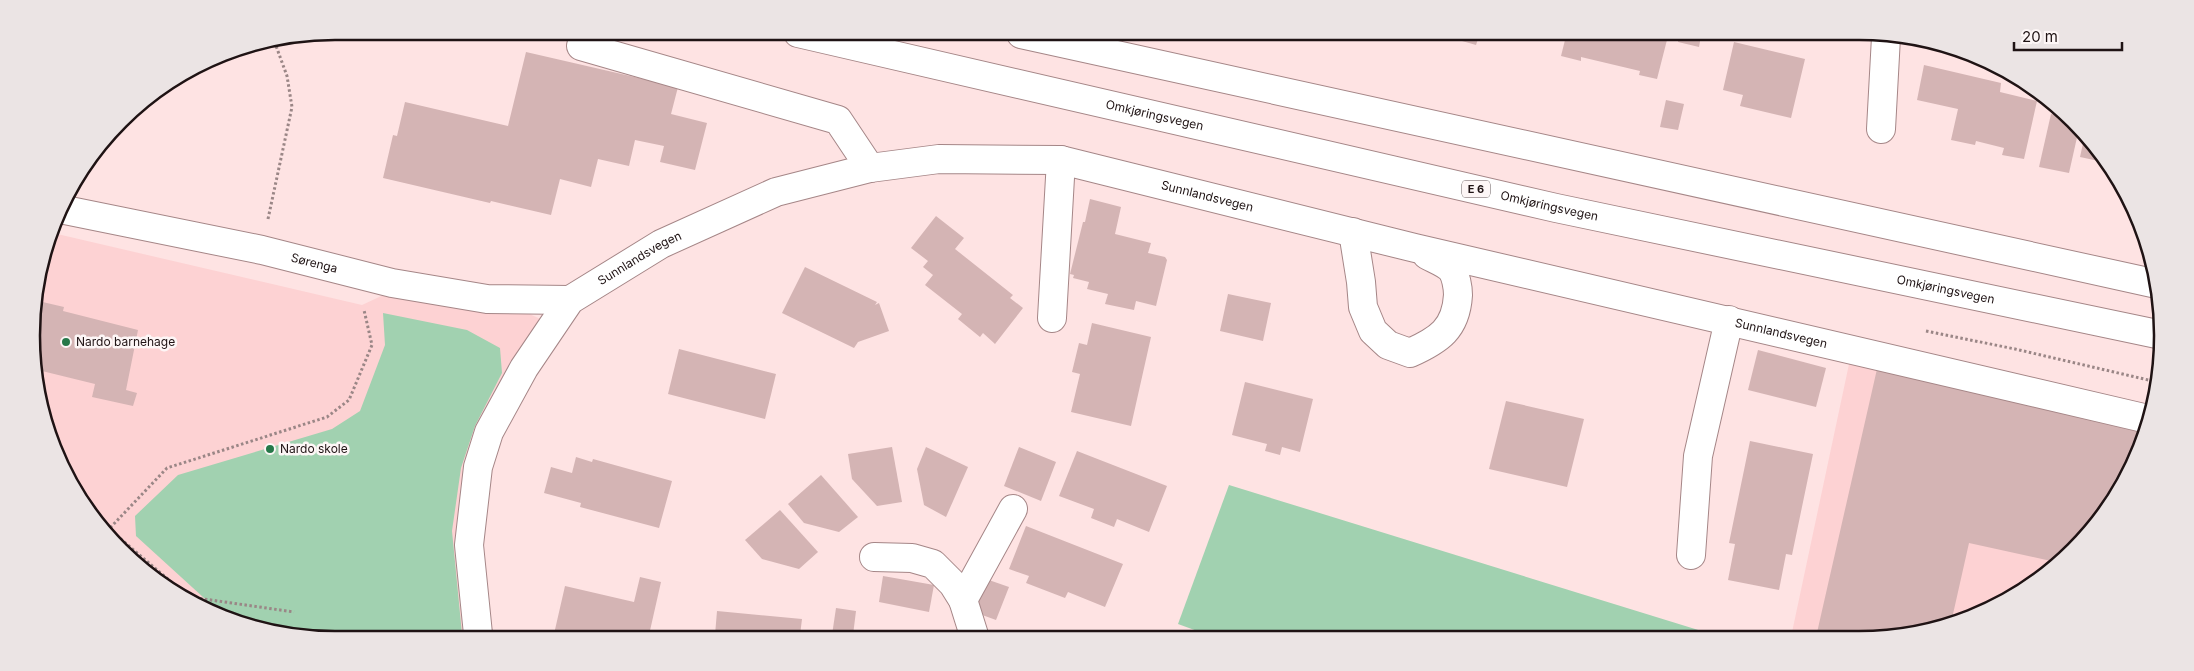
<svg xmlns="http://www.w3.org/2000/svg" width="2194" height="671" font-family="Inter,sans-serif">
<rect width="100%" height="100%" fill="#fee3e3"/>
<g fill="#fdd2d3">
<path d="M53,233L362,305L392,291L521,310L549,323L488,432L474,634H276L166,588L83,505L42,414L34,296Z"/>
<path d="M1852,350L2148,419L2122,487L2059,564L1975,616L1898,637H1791Z"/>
</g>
<g fill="#a1d1b0">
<path d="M383,313L467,330L500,348L502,373L475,426L461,468L452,531L462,634H276L215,608L136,536L135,516L178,475L332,429L360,411L385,345Z"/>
<path d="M1229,485L1721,637L1211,636L1178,624Z"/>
</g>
<g fill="#d4b4b4">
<path d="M1441,35H1454L1479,36L1476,45Z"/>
<path d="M1566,36H1668L1657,79L1639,75L1640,71L1581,57V61L1561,56Z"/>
<path d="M1679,36H1701L1699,47L1678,42Z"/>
<path d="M1734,42L1805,59L1791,118L1740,106L1743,95L1723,90Z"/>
<path d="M526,52L678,87L671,114L707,123L695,170L660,162L664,146L635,140L629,166L598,159L591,187L560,179L551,215L491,201L490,203L383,178L393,135L397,136L405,102L508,126Z"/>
<path d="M1924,65L2001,83L2000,92L2037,101L2024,159L2002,155L2004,148L1976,141L1975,145L1951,140L1958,109L1917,100Z"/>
<path d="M1666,100L1684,104L1678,130L1660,127Z"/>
<path d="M2051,114L2061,116L2078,133L2069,173L2039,167Z"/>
<path d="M2084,139L2108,163L2080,157Z"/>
<path d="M1090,199L1121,207L1115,234L1151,243L1148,253L1165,257L1167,260L1156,306L1136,301L1134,310L1105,304L1108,294L1087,289L1089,282L1073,278L1074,275L1070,274L1083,222H1085Z"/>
<path d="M936,216L964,238L955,249L1013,295L1010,298L1023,308L995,344L983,333L980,337L958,319L962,314L925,285L933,275L923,267L928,261L911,248Z"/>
<path d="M805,267L877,302L875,305L879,303L889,331L858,342L854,348L782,313Z"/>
<path d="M1228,294L1271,303L1263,341L1220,331Z"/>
<path d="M34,300L64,307L63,311L138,330L126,390L137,393L133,406L92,397L95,384L42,371L43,373L40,386Z"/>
<path d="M1092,323L1151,337L1131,426L1071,412L1080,374L1072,372L1079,343L1087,345Z"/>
<path d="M679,349L776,374L765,419L668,394Z"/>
<path d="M1758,350L1826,368L1816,407L1748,390Z"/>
<path d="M1877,369L2144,430L2122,487L2060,563L1969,543L1951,623L1898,637H1816Z"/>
<path d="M1245,382L1313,399L1300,452L1282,447L1280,455L1265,451L1267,444L1232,435Z"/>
<path d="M1506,401L1584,419L1567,487L1489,469Z"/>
<path d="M1750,441L1813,454L1792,555L1786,554L1779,590L1728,580L1735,544L1729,543Z"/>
<path d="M892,447L902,502L877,506L852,479L848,454Z"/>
<path d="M926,447L968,467L946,517L924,505L917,469Z"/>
<path d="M1019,447L1056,462L1041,501L1004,486Z"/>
<path d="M1077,451L1167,486L1149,532L1117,519L1114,527L1091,518L1094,509L1059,496Z"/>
<path d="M576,457L592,462L593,459L672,481L659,528L580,507L581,503L544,493L551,467L572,473Z"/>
<path d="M821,475L858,517L839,532L804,523L788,504Z"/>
<path d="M780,510L818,552L799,569L762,559L745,540Z"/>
<path d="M1026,526L1123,564L1105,607L1068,592L1065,598L1026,583L1029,576L1009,569Z"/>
<path d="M883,576L934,585L929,612L879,602Z"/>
<path d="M640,577L661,582L649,635L554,634L565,586L634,602Z"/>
<path d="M986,579L1009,587L996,620L974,612Z"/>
<path d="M836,608L856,611L853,635H832Z"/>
<path d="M717,611L802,619L800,635H715Z"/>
</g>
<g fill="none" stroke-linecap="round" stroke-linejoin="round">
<defs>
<g id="minor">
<path d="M581,46L838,120L870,168"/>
<path d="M1881,129L1886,37"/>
<path id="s1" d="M60,209L262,250L392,283L487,299L570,300"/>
<path d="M1353,232L1361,282L1363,307L1373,331L1388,345L1410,353C1439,340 1456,329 1458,295C1458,288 1456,275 1451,269C1445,263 1434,259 1427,255"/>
<path d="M1052,318L1061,160"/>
<path d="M1691,555L1698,456L1729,320"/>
<path d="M874,557L912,558L933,564L953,584L963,600L974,635"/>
<path d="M963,600L1013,509"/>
<path id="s2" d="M478,634L469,545L478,467L489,432L524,368L570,300L661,244L776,192L870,168L939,159L1061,160L1415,248L2148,419"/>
</g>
<g id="highway">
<path id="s3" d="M798,33L1556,208L2157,334"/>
<path d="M1021,34L2157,284"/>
</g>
</defs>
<use href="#minor" stroke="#a58687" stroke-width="30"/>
<use href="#highway" stroke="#a58687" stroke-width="30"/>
<g stroke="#9a8686" stroke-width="3" stroke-dasharray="2.5 2.5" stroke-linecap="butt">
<path d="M268,219L292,107L287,76L275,43"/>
<path d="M1926,331L2015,349L2157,382"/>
<path d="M106,528L109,529L167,468L327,417L349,400L372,345L364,310"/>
<path d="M109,529L190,598"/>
<path d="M190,597L294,612"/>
</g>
<use href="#minor" stroke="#fff" stroke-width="28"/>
<use href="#highway" stroke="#fff" stroke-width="28"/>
</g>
<g fill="#267849" stroke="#fdf6f6" stroke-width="2">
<circle cx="66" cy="342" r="5"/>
<circle cx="270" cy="449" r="5"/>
</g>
<g text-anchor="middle" stroke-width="5" stroke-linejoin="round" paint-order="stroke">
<rect fill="#fdf6f6" stroke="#625758" stroke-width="1" x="1462" y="180.5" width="28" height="17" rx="4"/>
<g font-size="11" font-weight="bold" fill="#1f1314">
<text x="1476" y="193">E 6</text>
</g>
<g font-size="12" fill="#1f1314" stroke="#fdf6f6">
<text dy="4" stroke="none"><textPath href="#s3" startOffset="366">Omkjøringsvegen</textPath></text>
<text dy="4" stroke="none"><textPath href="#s2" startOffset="1032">Sunnlandsvegen</textPath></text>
<text dy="4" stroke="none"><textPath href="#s3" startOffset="771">Omkjøringsvegen</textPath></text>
<text dy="4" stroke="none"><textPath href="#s2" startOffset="441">Sunnlandsvegen</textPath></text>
<text dy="4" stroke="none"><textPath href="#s1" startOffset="260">Sørenga</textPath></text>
<text dy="4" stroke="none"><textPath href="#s3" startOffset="1176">Omkjøringsvegen</textPath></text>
<text dy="4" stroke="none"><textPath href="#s2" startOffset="1622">Sunnlandsvegen</textPath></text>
</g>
<g font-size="12" fill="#1f1314" stroke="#fdf6f6" text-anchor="start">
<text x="76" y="346">Nardo barnehage</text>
<text x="280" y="453">Nardo skole</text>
</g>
</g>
<path d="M0 0H2194V671H0ZM335 40H1859A295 295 0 0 1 2154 335V336A295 295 0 0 1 1859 631H335A295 295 0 0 1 40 336V335A295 295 0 0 1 335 40Z" fill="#ebe4e4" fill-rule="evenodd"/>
<path fill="none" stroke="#1f1314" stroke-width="2.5" d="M335 40H1859A295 295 0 0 1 2154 335V336A295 295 0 0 1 1859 631H335A295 295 0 0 1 40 336V335A295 295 0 0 1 335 40Z"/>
<path d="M2014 42v8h108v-8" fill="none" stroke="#1f1314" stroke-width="2.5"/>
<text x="2022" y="42" font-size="15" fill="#1f1314" stroke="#fdf6f6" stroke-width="4" paint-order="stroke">20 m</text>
</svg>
